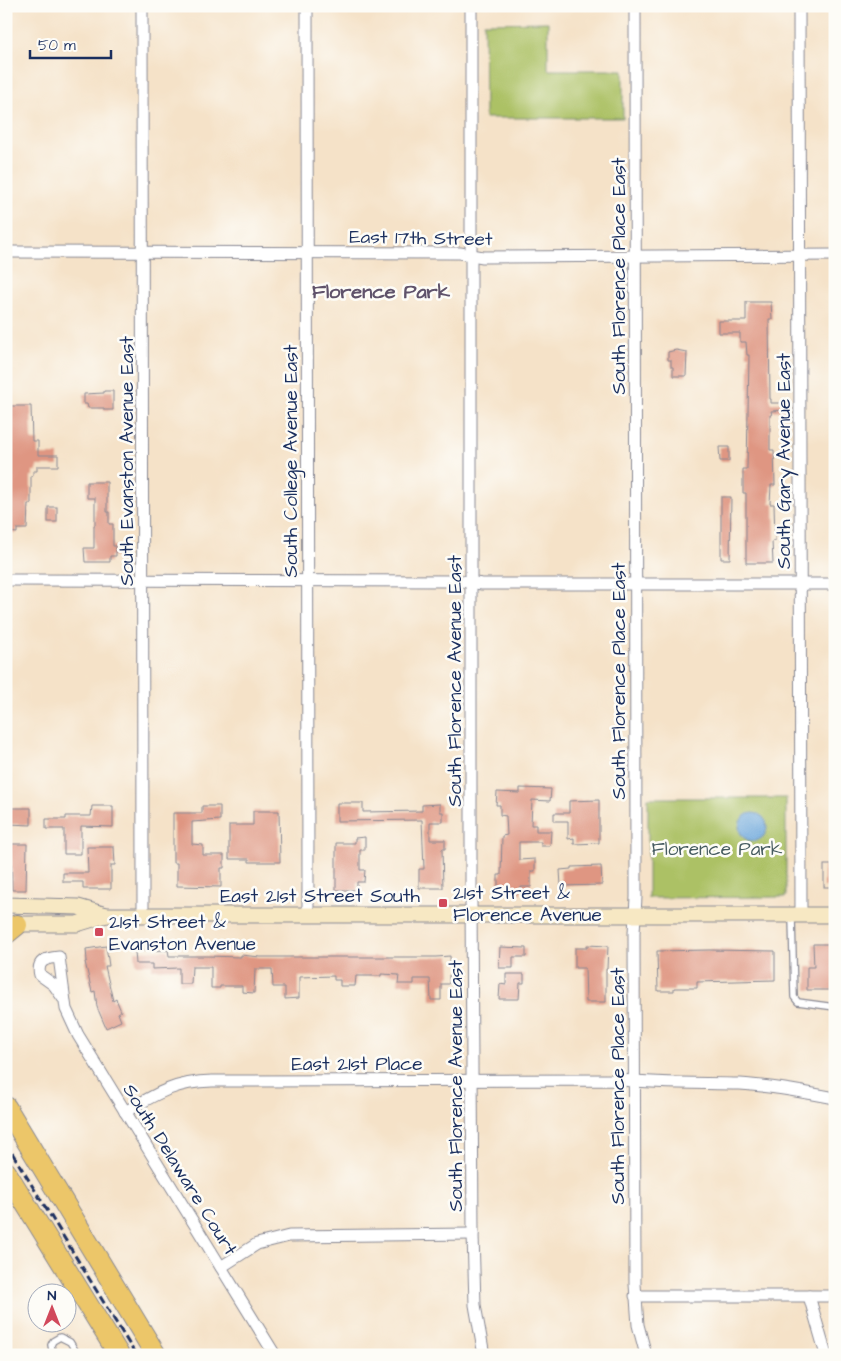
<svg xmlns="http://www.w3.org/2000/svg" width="841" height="1361" font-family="'Architects Daughter',sans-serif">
<rect width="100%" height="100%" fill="#fdfcf7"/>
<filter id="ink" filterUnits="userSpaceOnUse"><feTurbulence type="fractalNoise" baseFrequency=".02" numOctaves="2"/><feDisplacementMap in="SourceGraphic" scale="10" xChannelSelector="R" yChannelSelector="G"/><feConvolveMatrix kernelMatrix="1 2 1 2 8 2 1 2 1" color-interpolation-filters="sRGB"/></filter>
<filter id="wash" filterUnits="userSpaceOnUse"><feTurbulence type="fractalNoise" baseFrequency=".0096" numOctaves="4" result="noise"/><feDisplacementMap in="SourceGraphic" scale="20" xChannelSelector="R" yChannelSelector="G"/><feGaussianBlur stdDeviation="1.12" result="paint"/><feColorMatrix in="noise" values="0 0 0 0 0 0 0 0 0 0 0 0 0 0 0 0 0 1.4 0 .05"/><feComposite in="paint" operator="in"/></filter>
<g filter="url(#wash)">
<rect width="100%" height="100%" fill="#f5e2c8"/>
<g fill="#acc165" stroke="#647862">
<path d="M548,22V70H623V118H485L484,23Z"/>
<path d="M648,798H786V897L648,898Z"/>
</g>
<circle fill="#6aa6db" stroke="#426a9c" cx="753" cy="827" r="14"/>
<g id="blocks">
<g fill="#df9682">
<path d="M746,302H771L772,319H769L770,399H771V403H789V410L771,411L772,415H770V450H774L775,485H771L770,504H774L775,541H772L773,563H746V493H743V469H747L749,355H747L746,342H740V333H719V321H746Z"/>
<path d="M676,350L687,352L686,376H673V367H671V360H668V352Z"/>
<path d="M104,391H113V410H104V408H88L87,404H84V394L104,393Z"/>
<path d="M8,406H31L32,441H38V455H58V466H37V471H33V476H31V504H28L27,529H17V533L8,532Z"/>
<path d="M719,447H729V461H720Z"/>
<path d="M87,482H107V512H109V524H113V546H116V556H110V562H85L84,548H94V525H95V498H87Z"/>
<path d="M721,497H731L730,559H721Z"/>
<rect x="48" y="507" width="9" height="15"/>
<path d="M520,788L551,789L550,801L532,800L531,825H536V831H551L550,846H541V842H519V860L535,859V871H531V887H521V893H498V875H501L502,836L507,835L506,816L500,815V805H496L497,792L520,793Z"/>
<path d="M599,800V843L574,844V838L568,839V821H554V813H569V801Z"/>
<path d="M337,803H363V812L422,811V805L440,804V812H443V822H430V840H445V849H442L443,888H419V869H424L422,820L337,821Z"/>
<path d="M92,806H113V827L81,826V854H64V829H46V819H66V816H91Z"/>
<path d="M202,806H220V820L192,822V844L203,845V855H224V868H221V887L177,886V863H173V813H202Z"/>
<path d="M9,808H31V825L9,824Z"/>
<path d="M253,811H279L280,862H249V859H229V825H253Z"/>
<path d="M365,837V850H360V870H365L364,882H357V890H336V843H355V838Z"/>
<path d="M7,844H27L26,890H12L11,852H7Z"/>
<path d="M87,847H114L115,865H111V889H83V882H63V873H88Z"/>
<rect x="824" y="865" width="11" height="22"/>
<path d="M601,866L602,885L561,886L560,870L571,869V867Z"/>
<path d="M813,944H834L835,990H807V967H814Z"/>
<path d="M587,945L608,946L607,969H606V1002H586L585,968H575V948H587Z"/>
<path d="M106,946L109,966H105L113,1001L116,999L121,1011L118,1013L121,1021L106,1028L97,1007L95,991L92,992L85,962L87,961L86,949Z"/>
<path d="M500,947L526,948V957H513V968H499Z"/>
<path d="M168,950L169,956H207L241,957V955L260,957H436L450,956L451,975H449V984H441V1000H431L430,979H414V984H398L399,975L381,974V976H356L355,986H340V980H334V976L299,977V998L285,999V987H273L272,969H255L254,993L242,992V986H220V988H211V967H192L191,984H179V968L152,969V964H136L135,951Z"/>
<path d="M709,950L775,951V980L697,982V988H674V991H658L657,951Z"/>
<path d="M506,974H524V983H520L519,999H499L500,984L506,985Z"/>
</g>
</g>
</g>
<g filter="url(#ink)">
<use href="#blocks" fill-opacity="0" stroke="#888893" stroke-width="1"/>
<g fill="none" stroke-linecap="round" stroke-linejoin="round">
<defs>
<g id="service">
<path d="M792,917L794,997L798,1002L835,1007"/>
<path d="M53,1355L51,1345L53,1341L60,1337L70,1342L78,1355"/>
</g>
<g id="minor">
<path d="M142,6L143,915"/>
<path d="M307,6L308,915"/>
<path d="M471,6V898L473,1234L475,1305L484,1355"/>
<path d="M635,6L636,897L634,933L635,1284L638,1325L646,1355"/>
<path d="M799,6L801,915"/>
<path d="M6,252L460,253L483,257L835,255"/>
<path d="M6,580L461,581L482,584H835"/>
<path d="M63,998L54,985L40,975C36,960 47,958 59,957L66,1009L78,1035L275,1355"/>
<path d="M125,1112C157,1093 175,1082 212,1081L622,1080C662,1084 701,1083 740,1084C772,1086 804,1092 835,1098"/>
<path d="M221,1267L257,1244L289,1236L473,1234"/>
<path d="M635,1296H835"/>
<path d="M809,1296L826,1355"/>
</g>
<g id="secondary">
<path d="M6,905L78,907L106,915H835"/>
<path d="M6,924H77L106,915"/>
</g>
<g id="motorway">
<path d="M6,934L17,925"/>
<path d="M6,1107L156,1355"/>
<path d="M6,1172L119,1355"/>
</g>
</defs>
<use href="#service" stroke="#888893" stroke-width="8"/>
<use href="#minor" stroke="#888893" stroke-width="13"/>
<use href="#secondary" stroke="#888893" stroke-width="17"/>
<use href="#motorway" stroke="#888893" stroke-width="22"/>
<use href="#service" stroke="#fff" stroke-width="5.5"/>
<use href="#minor" stroke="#fff" stroke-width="11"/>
<use href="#secondary" stroke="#f7e8c3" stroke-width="15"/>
<use href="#motorway" stroke="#ecc669" stroke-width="20"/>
<path stroke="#1b2f5e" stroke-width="3" stroke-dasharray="8 4" stroke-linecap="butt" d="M6,1143L136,1355"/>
</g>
</g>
<g fill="#d1495b" stroke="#fdfcf7" stroke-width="2">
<rect x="438" y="898" width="10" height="10" rx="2.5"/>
<rect x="94" y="927" width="10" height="10" rx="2.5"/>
</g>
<g text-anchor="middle" stroke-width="5" stroke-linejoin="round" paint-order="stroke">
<g font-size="19" fill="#1b2f5e" stroke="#fdfcf7">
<text transform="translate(421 237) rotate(1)" y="7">East 17th Street</text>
<text transform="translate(618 276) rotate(-90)" y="7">South Florence Place East</text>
<text transform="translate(126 461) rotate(-90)" y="7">South Evanston Avenue East</text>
<text transform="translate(290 461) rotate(-90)" y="7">South College Avenue East</text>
<text transform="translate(783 461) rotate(-90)" y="7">South Gary Avenue East</text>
<text transform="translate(454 681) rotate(-90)" y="7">South Florence Avenue East</text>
<text transform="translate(618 681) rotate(-90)" y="7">South Florence Place East</text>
<text x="320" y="902">East 21st Street South</text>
<text x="357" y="1070">East 21st Place</text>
<text transform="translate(455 1086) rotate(-90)" y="7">South Florence Avenue East</text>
<text transform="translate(617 1086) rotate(-90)" y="7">South Florence Place East</text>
<text transform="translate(181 1169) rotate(58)" y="7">South Delaware Court</text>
</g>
<g font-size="19" fill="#465b60" stroke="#fdfcf7">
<text x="717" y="855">Florence Park</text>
</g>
<g font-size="19" fill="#1b2f5e" stroke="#fdfcf7" text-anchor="start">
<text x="453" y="899">21st Street &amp;<tspan x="453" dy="22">Florence Avenue</tspan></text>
<text x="109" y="928">21st Street &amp;<tspan x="109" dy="22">Evanston Avenue</tspan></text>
</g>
<g font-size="20" font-weight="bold" fill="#60536b" stroke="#fdfcf7">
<text x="381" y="298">Florence Park</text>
</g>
</g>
<rect width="841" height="1361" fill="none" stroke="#fdfcf7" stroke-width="25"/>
<g transform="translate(52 1308)"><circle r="24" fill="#fdfcf7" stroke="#a3aaba"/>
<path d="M0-4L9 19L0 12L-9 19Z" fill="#d1495b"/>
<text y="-8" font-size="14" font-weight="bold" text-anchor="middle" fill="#1b2f5e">N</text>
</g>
<path d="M30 50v8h81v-8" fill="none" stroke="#1b2f5e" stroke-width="2.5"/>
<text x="38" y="50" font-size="15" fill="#1b2f5e" stroke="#fdfcf7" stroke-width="4" paint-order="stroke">50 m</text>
</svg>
